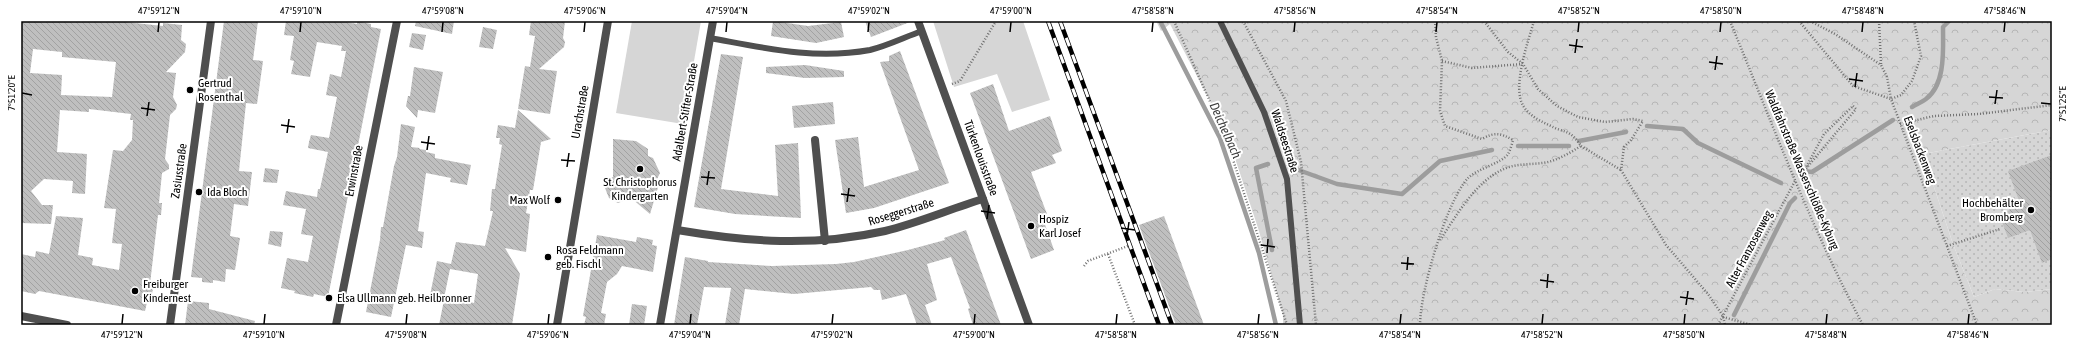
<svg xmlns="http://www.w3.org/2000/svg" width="2073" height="346" font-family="'Asap Condensed',sans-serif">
<defs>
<pattern id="grass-dots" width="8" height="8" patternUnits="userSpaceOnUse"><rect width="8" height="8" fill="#d6d6d6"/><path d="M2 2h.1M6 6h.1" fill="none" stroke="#b6b6b6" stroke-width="1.8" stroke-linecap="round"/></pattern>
<pattern id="forest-crowns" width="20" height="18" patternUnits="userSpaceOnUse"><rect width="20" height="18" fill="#d6d6d6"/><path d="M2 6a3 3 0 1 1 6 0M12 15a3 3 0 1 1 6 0" fill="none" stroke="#b6b6b6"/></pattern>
<pattern id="building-back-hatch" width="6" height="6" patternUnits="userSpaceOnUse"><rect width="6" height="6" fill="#bfbfbf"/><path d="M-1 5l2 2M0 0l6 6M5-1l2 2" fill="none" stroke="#a2a2a2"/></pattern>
</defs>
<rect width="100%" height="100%" fill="#fff"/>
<path fill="url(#grass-dots)" d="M2052,130V289L2024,292L1995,289L1974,297L1953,244L1923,154Z"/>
<path fill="url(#forest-crowns)" d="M1156,21H2052V130L1923,154L1953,244L1974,297L1995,289L2024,292L2052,289V325H1283V315L1258,228L1227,134L1170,24L1161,31Z"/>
<g fill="#d6d6d6">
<path d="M632,21H701L683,124L616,113Z"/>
<path d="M933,21H1023L1050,100L1012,112L997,74L954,87Z"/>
</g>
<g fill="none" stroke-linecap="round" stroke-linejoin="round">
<g stroke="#9d9d9d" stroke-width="4.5">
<path d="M1160,21L1220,138L1259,253L1276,325"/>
<path d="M1912,107C1917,104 1922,102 1926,99C1946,84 1943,49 1943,27L1949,21"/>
<path d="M1647,126L1683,129L1698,143L1781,183"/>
<path d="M1579,141L1626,132"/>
<path d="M1518,146H1569"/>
<path d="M1268,164L1256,168L1272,250"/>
<path d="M1293,168L1337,184L1402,194L1440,161L1492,150"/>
<path d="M1804,171L1812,172L1893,120"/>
<path d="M1734,315L1790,203L1795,198"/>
</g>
</g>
<g fill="url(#building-back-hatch)" fill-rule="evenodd">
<path d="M21,21H116L163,26V23L182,25L181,40L186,44L185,52L166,72L176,73L173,97L177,105L176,109L170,115L165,159L169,165V169L162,173L159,203H162L161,215H158L150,284L153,288L152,294L148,298L145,311L39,291L35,294L21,291V254L35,257L36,251L49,254L56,216L83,218L78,255L93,258L92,265L119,270L122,244L112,243L116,209L104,208L113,150L123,151L132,140L133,120H130L131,114L89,109V112L60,110L57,152L87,154L85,194L72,193L73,181L44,179L31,191L42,205H53L51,224L21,223ZM33,49L62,52V57L116,62L112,97L61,95L62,75L30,73Z"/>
<path d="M224,21H258L253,60L263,61L257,104L246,103L239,171L252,172L248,206L234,204L230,236L240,238L235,270L226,269L225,282L213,280V283L202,282V278L191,277Z"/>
<path d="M286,21H340L357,24V21L371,24V27L381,29L328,297L314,294L313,297L294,293L295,291L281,288L287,258L308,262L313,236L301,234L306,209L283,205L286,191L317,197L318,189H320L328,152L308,148L309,142L311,135L329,138L337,97L326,95L330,74L341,77L346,51H341L342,46L317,42L310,77L291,74L294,61L290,60L294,36L284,35Z"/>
<path d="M416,21H454L452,34L415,26Z"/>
<path d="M531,21H565L563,38L565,42L564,47L539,69L557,71L550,114L518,109L525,66L530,67L535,36L529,35Z"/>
<path d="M773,21L808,26L841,22L844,37L816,43L771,36Z"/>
<path d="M865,21H910V22L871,37Z"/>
<path d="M483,27L497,30L493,49L479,47Z"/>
<path d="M412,33L426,35L423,50L409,47Z"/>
<path d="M900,51L949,183L874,208L846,213L835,140L858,137L864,187L919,170L880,62L889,61V56Z"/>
<path d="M721,54L743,57L721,189L778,196L775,145L798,143L801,218L735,214L694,207Z"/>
<path d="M805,65L844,71V77L805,78L766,73V67Z"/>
<path d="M414,67L443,72L435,113L418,110L417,118L406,106L408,96H410Z"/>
<path d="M993,84L1009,131L1050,116L1062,151L1052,155L1056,163L1031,172L1047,214L1042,216L1054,250L1031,259L970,93Z"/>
<path d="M833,102L835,124L794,128L792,106Z"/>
<path d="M518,110L551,139L541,142L533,190H530L526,213L530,214L526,252L505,248L520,274L512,325H439L445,295L474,303L478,274L450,269L443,303L429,300L437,261L451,264L456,242L485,246L493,211H490L492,189H495L502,145L499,144L500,138H496L498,125L515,128Z"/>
<path d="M401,124L415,127L411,147L420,148L419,149L426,150V152L435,154V158L471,165L467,185L450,182L451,178L426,173L418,231L424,232L422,248L406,245L391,317L366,312L380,240L381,227H383L394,166L397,157Z"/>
<path d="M613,139L636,141L648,149V156L653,158L660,173L657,179L659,184L650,214L631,198L618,203L609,198L605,188L610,178L613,177Z"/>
<path d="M2052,155V259L2042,263L2030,230L2008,238L1999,214L2021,206L2008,171Z"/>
<path d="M265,168L279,170L277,183L263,182Z"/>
<path d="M1164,216L1204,325H1176L1139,225Z"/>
<path d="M966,230L1001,325H973L968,309L970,308L951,257L927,264L937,300L925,305L932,325H917L906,294L882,300L880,290H874L871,287L794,294L745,289L739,325H725L731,288L704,287L697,325H674L685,257L708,261V262L772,266L836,264L854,262L908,250L945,240L944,238Z"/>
<path d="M270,231L283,232L281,247L268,244Z"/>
<path d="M597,235L636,242L637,237L653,240L652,245L657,246L653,272L622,266L617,274L607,282L601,313L606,314L604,325H584L586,317L583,316Z"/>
<path d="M188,301L209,303V309L255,321L254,325H185Z"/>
<path d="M632,304L647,306L644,325H629Z"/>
</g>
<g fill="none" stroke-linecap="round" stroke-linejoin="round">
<g stroke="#717171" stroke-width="2.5" stroke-dasharray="1 2" stroke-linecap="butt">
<path d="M1174,21L1225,135L1287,325"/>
<path d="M1243,21L1286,101L1301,162L1316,325"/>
<path d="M1484,21L1508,52L1523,64L1538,89L1557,106L1578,117L1605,122L1633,119L1643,121L1631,140L1624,147L1621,170L1666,245L1708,294L1723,316L1725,325"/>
<path d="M1730,21C1772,123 1811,228 1863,325"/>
<path d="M1799,21L1853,86L1891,99L1977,325"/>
<path d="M1810,21L1835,34L1881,65L1887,77L1891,99L1901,95L1912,81L1921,56L1914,21"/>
<path d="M1879,21L1881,64"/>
<path d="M1442,61L1472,68L1522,64"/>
<path d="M952,84L960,81L996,21"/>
<path d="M1853,106L1856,109L1804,171L1824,134Z"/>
<path d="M1900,124L1934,116L1979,114L2052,105"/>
<path d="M1581,146L1621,170"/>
<path d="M1440,240C1457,215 1476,180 1506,168C1520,163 1534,165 1548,162C1560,159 1571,152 1581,146C1569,128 1565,134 1549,125C1540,121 1530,116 1524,107C1511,89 1528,42 1534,21"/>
<path d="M1947,246L2000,229"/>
<path d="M1108,254L1135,325"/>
<path d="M1084,266L1088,261L1128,246"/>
<path d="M1723,317L1752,325"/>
<path d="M1420,325C1420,292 1446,202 1468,178C1477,169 1502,163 1508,154C1510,151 1512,144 1513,140C1501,133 1494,132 1482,139L1445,126L1440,111L1442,61L1436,37L1435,21"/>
<path d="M1718,325L1795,181"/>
</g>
<g stroke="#4f4f4f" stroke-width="6">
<path d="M1220,21L1264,112L1287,179L1300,325"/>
<path d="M710,38C765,48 814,60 870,50C887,46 905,37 922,31"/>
</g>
<g stroke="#4f4f4f" stroke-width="8">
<path d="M918,21L1029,325"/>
<path d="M815,140L825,241"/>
<path d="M677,230C748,242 813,247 885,231C918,223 950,209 983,199"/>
<path d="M21,316L67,325"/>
<path d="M170,325L211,21"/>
<path d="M336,325L397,21"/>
<path d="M557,325L608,21"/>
<path d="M660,325L713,21"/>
</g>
<defs>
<g id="rail">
<path d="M1048,21L1159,325"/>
<path d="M1060,21L1172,325"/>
</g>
</defs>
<use href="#rail" stroke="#000" stroke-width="4.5"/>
<use href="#rail" stroke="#fff" stroke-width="3" stroke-dasharray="9" stroke-linecap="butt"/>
</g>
<path fill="none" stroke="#000" stroke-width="1.5" d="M158,32L159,22M300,32L301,22M442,32L443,22M584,32L585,22M726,32L727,22M868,32L869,22M1010,32L1011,22M1152,32L1153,22M1294,32L1295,22M1436,32L1437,22M1578,32L1579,22M1720,32L1721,22M1862,32L1863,22M2004,32L2005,22M1569,45L1583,47M1575,53L1577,39M1709,62L1723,64M1715,70L1717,56M1849,79L1863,81M1855,87L1857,73M22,93L32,95M1989,97L2003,98M2041,103L2051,104M1995,104L1997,90M141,108L155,110M147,116L149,102M281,125L295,127M287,133L289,119M421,142L435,144M427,150L429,136M561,160L575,161M567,167L569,153M701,177L715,178M707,185L709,171M841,194L855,196M847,202L849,188M981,211L995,213M987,219L989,205M1121,228L1135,230M1127,236L1129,222M1261,245L1275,247M1267,253L1268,239M1401,263L1414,264M1407,270L1408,257M1540,280L1554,282M1547,288L1548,274M1680,297L1694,299M1686,305L1688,291M122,324L123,314M264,324L265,314M406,324L407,314M548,324L549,314M690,324L691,314M832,324L833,314M974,324L975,314M1116,324L1117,314M1258,324L1259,314M1400,324L1401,314M1542,324L1543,314M1684,324L1685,314M1826,324L1827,314M1968,324L1969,314"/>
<g fill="#000" stroke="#fff" stroke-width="1.5">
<circle cx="190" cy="90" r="4"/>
<circle cx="640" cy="169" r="4"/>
<circle cx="199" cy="192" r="4"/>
<circle cx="558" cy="200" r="4"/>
<circle cx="2031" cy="210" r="4"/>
<circle cx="1031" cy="226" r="4"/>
<circle cx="548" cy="257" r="4"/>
<circle cx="135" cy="291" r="4"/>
<circle cx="329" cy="298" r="4"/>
</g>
<g text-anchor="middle" stroke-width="4" stroke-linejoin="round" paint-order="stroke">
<g font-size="12" fill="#000" stroke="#fff" text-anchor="start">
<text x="198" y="87">Gertrud<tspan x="198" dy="14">Rosenthal</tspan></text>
<text x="640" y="186" text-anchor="middle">St. Christophorus<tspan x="640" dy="14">Kindergarten</tspan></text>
<text x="207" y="196">Ida Bloch</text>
<text x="550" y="204" text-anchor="end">Max Wolf</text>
<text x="2023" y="207" text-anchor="end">Hochbehälter<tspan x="2023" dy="14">Bromberg</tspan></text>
<text x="1039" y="223">Hospiz<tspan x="1039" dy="14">Karl Josef</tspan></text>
<text x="556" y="254">Rosa Feldmann<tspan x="556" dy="14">geb. Fischl</tspan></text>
<text x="143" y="288">Freiburger<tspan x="143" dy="14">Kindernest</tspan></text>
<text x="337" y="302">Elsa Ullmann geb. Heilbronner</text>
</g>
<g font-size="12" fill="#000" stroke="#fff">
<text transform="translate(580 112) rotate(-80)" y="4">Urachstraße</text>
<text transform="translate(685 112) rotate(-80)" y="4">Adalbert-Stifter-Straße</text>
<text transform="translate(1285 141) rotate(72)" y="4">Waldseestraße</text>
<text transform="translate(1920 150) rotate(69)" y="4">Eselsbackenweg</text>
<text transform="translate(981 158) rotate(70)" y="4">Türkenlouisstraße</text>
<text transform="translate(1802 170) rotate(67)" y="4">Waldfahrstraße Wasserschlößle-Kyburg</text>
<text transform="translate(179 171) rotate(-82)" y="4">Zasiusstraße</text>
<text transform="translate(354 171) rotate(-79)" y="4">Erwinstraße</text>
<text transform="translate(901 212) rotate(-17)" y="4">Roseggerstraße</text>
<text transform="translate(1749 249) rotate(-62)" y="4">Alter Franzosenweg</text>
</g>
<g font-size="13" font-style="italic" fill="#3e3e3e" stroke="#fff">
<text transform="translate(1226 130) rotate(66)" y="5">Deichelbach</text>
</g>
</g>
<rect width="2073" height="346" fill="none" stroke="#ffffff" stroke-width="44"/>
<rect x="22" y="22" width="2029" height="302" fill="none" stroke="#000" stroke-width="1.5"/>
<g font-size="10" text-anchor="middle" fill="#000">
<text x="159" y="14">47°59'12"N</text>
<text x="301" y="14">47°59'10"N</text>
<text x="443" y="14">47°59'08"N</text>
<text x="585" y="14">47°59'06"N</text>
<text x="727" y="14">47°59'04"N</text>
<text x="869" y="14">47°59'02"N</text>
<text x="1011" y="14">47°59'00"N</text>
<text x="1153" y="14">47°58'58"N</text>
<text x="1295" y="14">47°58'56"N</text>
<text x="1437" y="14">47°58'54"N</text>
<text x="1579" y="14">47°58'52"N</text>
<text x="1721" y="14">47°58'50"N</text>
<text x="1863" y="14">47°58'48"N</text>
<text x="2005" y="14">47°58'46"N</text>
<text transform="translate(11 93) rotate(-90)" y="4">7°51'20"E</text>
<text transform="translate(2062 104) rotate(-90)" y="4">7°51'25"E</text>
<text x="122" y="338">47°59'12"N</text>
<text x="264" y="338">47°59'10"N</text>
<text x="406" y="338">47°59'08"N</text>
<text x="548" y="338">47°59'06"N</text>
<text x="690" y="338">47°59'04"N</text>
<text x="832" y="338">47°59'02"N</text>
<text x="974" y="338">47°59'00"N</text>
<text x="1116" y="338">47°58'58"N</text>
<text x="1258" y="338">47°58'56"N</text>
<text x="1400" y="338">47°58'54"N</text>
<text x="1542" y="338">47°58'52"N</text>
<text x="1684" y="338">47°58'50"N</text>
<text x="1826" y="338">47°58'48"N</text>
<text x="1968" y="338">47°58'46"N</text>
</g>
</svg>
